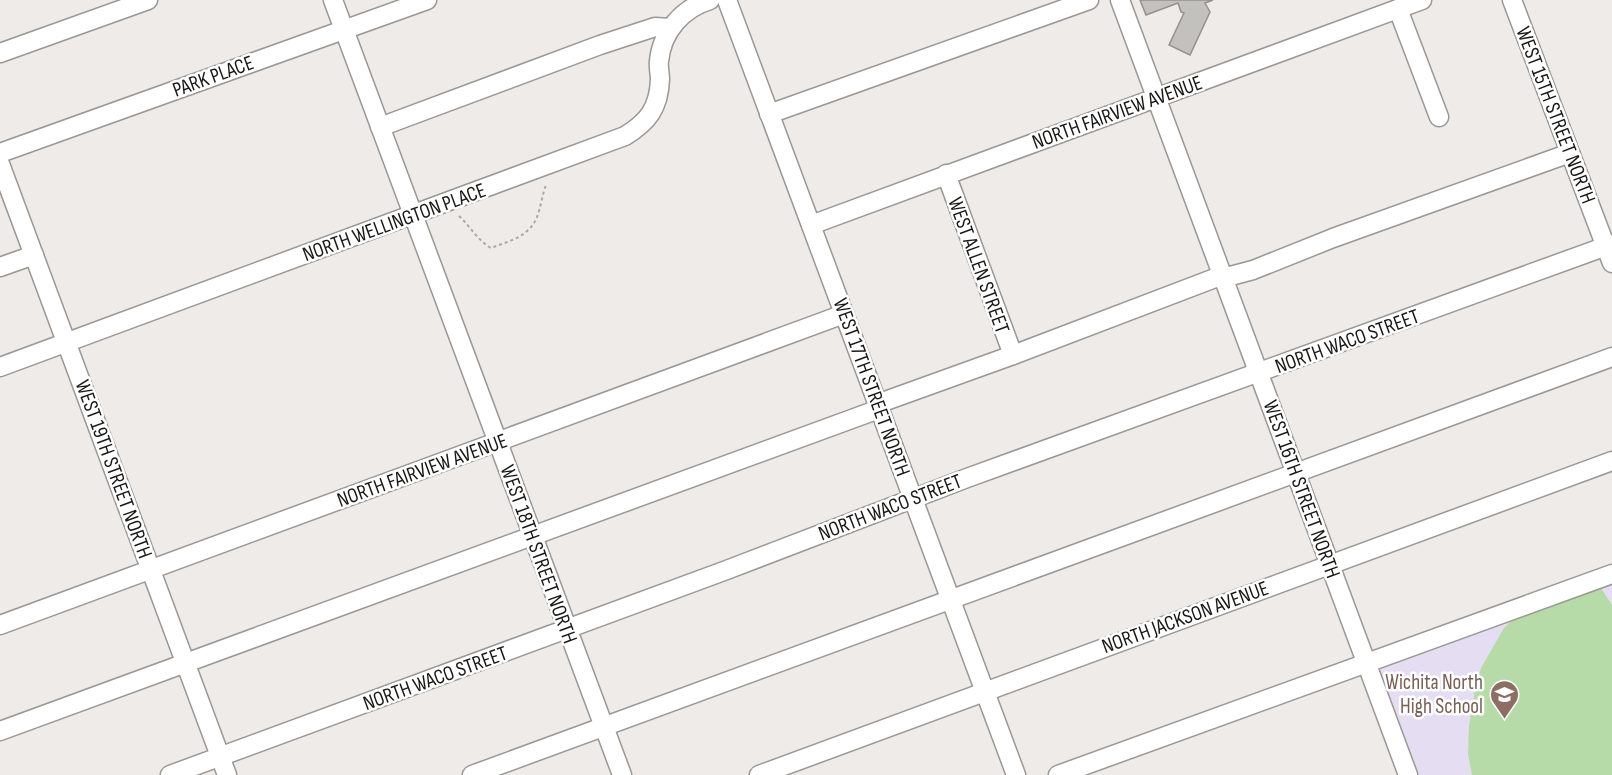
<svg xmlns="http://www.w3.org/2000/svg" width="1612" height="775" font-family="'Sofia Sans Condensed',sans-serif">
<rect width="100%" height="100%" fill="#eeebe8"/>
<path fill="#e5def3" d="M1612,580V775H1416L1376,665Z"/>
<path fill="#b6dba8" d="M1599,585L1612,605V775H1472L1468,754L1469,726L1475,690L1481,668L1504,628L1518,614Z"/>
<path fill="#c3c1be" stroke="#94918f" stroke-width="1.5" d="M1140,0H1213L1205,3L1210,12L1190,55L1169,45L1184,13L1181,12L1178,3L1146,15Z"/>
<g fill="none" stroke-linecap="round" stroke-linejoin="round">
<defs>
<g id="minor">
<path d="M333,0L622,775"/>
<path d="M727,0L1016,775"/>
<path d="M1120,0L1408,775"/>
<path d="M1512,0L1612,263"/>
<path d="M1398,9L1439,117"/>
<path d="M0,53L148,0"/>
<path d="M769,114L1089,0"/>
<path d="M380,127L600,45L655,27L670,28"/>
<path d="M0,153L427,0"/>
<path d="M0,164L227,775"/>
<path d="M946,174L1013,355"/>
<path d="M811,225L1422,0"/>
<path d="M0,267L34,255"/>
<path d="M1223,278L1253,270L1333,238L1570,153"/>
<path d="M0,367L625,136C648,122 659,108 660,79C660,73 658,67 659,61C662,31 683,8 710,0"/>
<path d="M877,404L1013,355L1223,275"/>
<path d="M0,625L844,314"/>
<path d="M0,731L879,409"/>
<path d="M170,775L724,571L967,478L1612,244"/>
<path d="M472,775L1612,357"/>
<path d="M759,775L1612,461"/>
<path d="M1058,775L1612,574"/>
</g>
</defs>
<use href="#minor" stroke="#9a9794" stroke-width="21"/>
<path stroke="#a9a7a4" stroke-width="2" stroke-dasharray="3 3" stroke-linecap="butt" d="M459,216C470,226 478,241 491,248C509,241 529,237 537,217C541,207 542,195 546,185"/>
<use href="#minor" stroke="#fff" stroke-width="18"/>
</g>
<defs>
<symbol id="school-pin" viewBox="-11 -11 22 30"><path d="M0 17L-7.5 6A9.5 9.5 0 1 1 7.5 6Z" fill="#8d6e63" stroke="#fff"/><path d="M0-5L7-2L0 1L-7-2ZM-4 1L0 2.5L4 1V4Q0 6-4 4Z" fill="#fff"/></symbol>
</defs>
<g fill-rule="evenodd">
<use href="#school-pin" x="1488" y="678" width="33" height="45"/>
</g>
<g text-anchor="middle" stroke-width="5" stroke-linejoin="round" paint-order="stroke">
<g font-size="21" fill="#181716" stroke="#fff">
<text transform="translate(213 76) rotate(-20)" y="7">PARK PLACE</text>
<text transform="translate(1117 112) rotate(-20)" y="7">NORTH FAIRVIEW AVENUE</text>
<text transform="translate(1556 115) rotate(69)" y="7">WEST 15TH STREET NORTH</text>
<text transform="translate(394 222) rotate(-20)" y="7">NORTH WELLINGTON PLACE</text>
<text transform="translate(979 265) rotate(70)" y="7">WEST ALLEN STREET</text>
<text transform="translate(1347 341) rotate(-20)" y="7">NORTH WACO STREET</text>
<text transform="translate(872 387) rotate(70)" y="7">WEST 17TH STREET NORTH</text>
<text transform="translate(114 469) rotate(70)" y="7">WEST 19TH STREET NORTH</text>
<text transform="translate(422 470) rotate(-20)" y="7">NORTH FAIRVIEW AVENUE</text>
<text transform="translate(1302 489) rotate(70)" y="7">WEST 16TH STREET NORTH</text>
<text transform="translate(890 507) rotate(-21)" y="7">NORTH WACO STREET</text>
<text transform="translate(539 554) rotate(70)" y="7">WEST 18TH STREET NORTH</text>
<text transform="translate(1185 617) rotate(-20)" y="7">NORTH JACKSON AVENUE</text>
<text transform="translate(435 678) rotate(-20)" y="7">NORTH WACO STREET</text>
</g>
<g font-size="21" fill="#785e54" stroke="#fff" text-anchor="end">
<text x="1483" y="689">Wichita North<tspan x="1483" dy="24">High School</tspan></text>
</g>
</g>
</svg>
